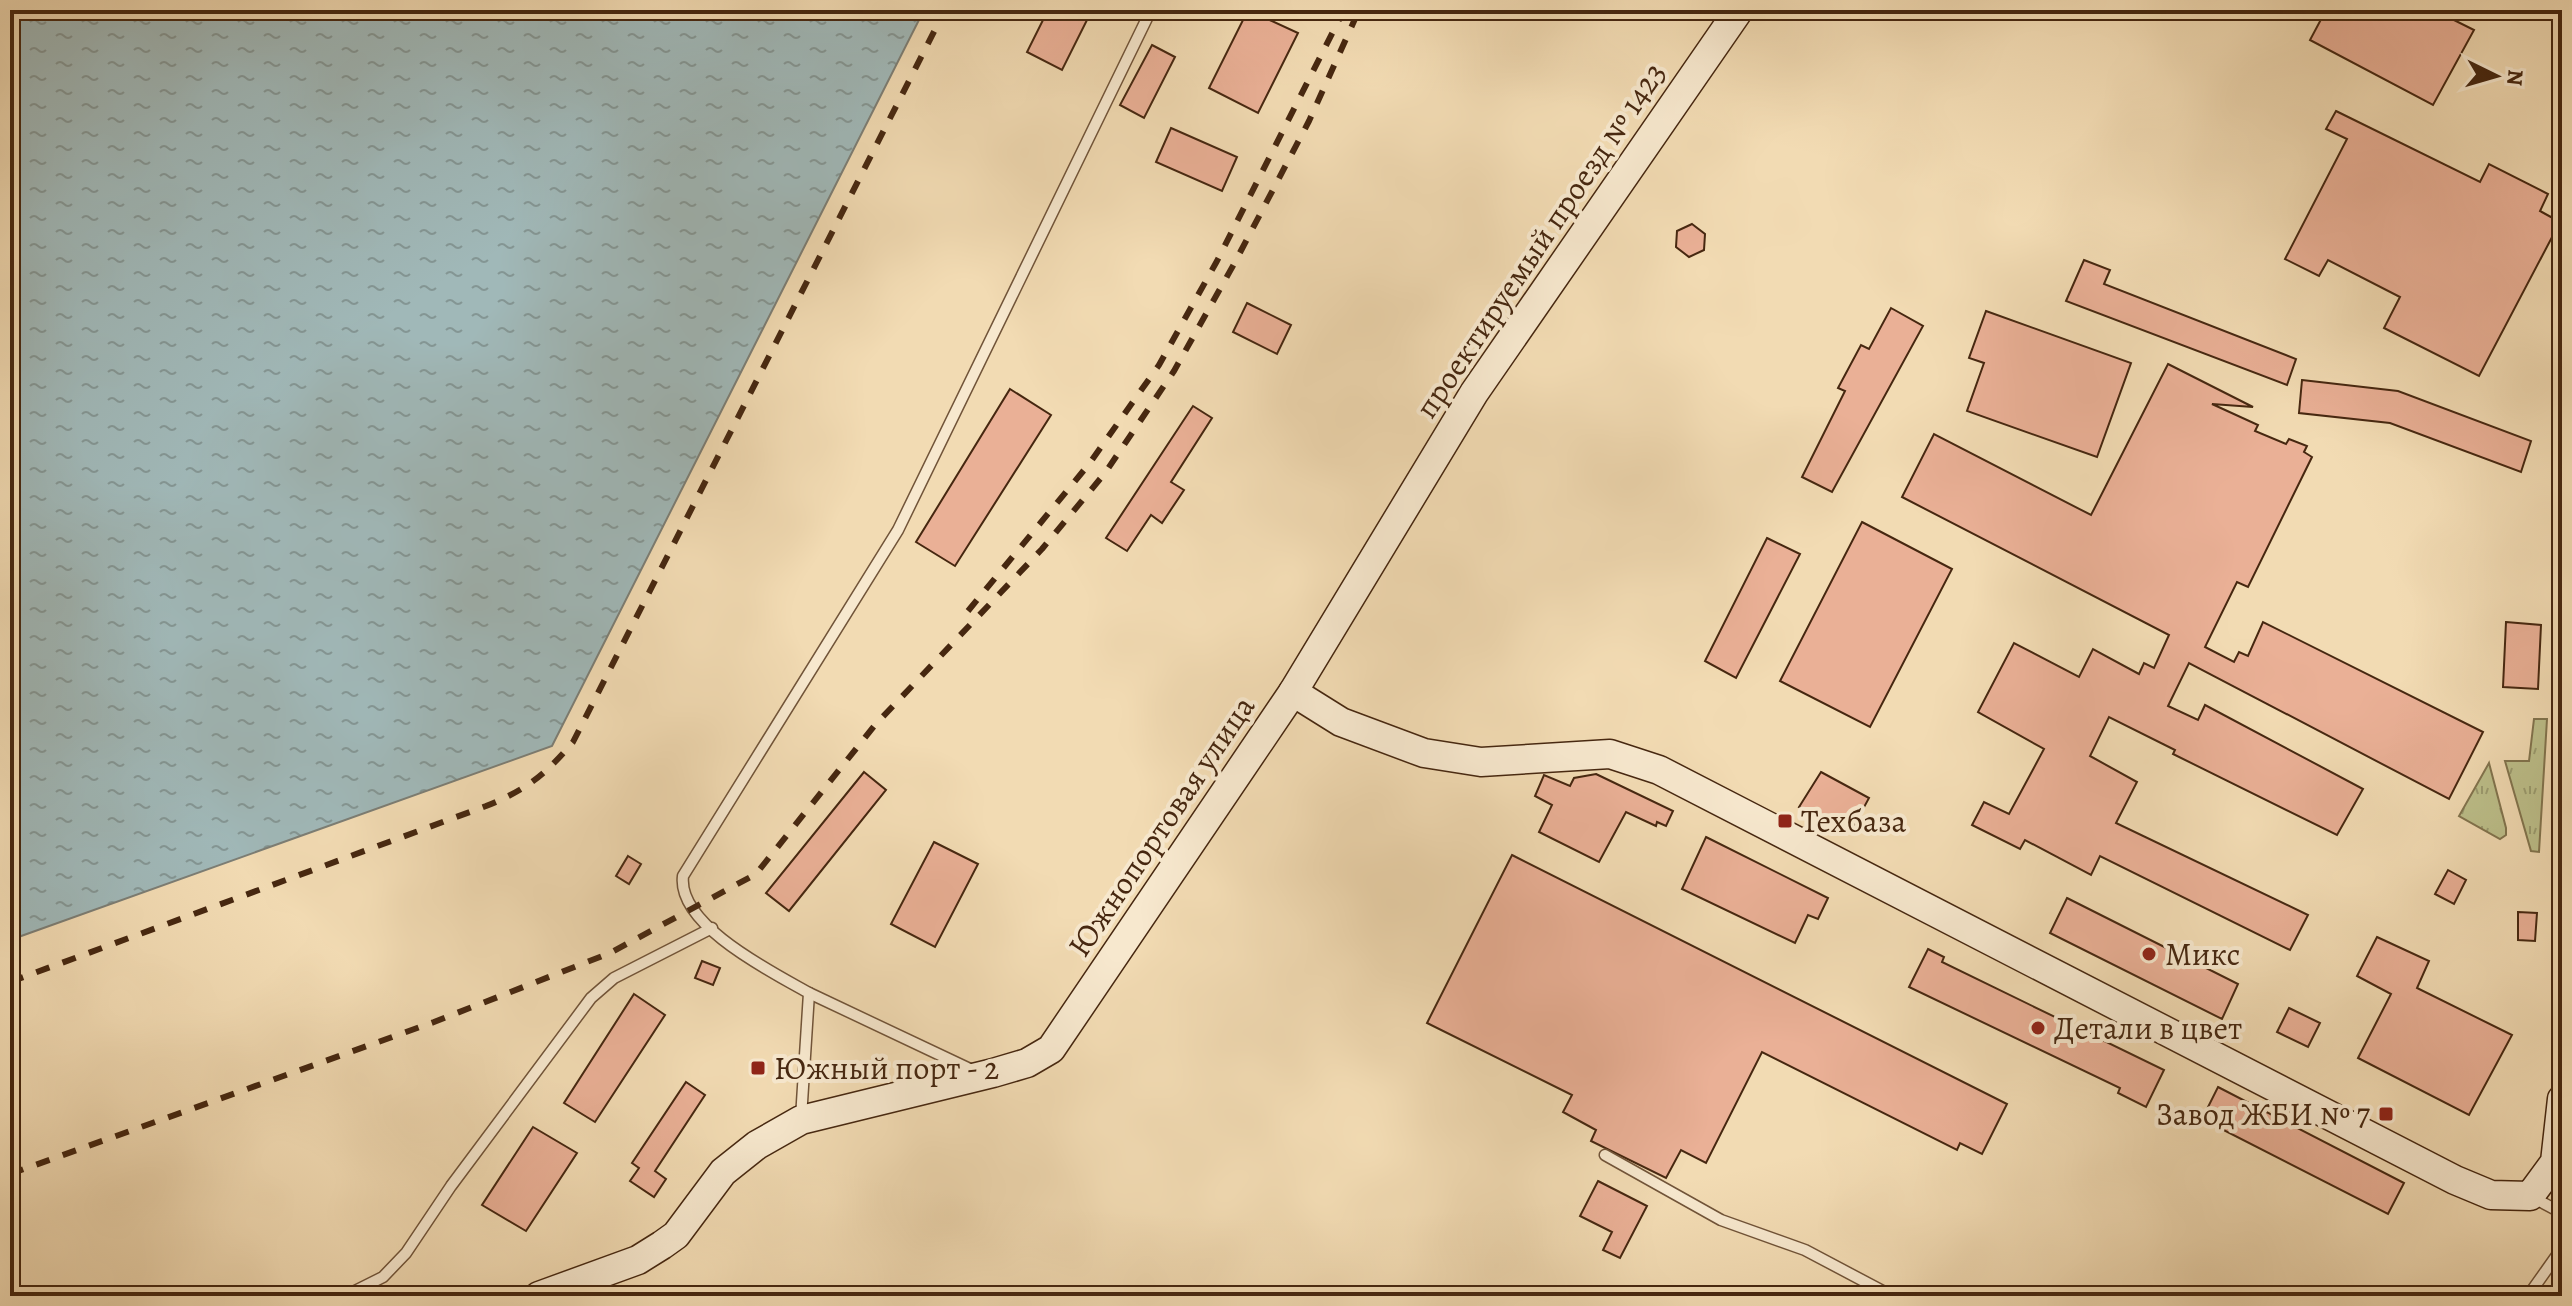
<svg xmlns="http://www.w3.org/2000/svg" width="2572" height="1306" font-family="Alegreya,serif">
<defs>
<pattern id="grass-tufts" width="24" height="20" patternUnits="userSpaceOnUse" patternTransform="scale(2)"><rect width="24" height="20" fill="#bdc08b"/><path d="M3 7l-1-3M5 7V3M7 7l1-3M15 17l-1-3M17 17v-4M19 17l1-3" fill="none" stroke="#9b9c70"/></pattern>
<pattern id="water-ripples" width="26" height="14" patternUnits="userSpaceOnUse" patternTransform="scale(2)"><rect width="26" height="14" fill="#a0b8b8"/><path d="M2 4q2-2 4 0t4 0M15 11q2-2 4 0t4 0" fill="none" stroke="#849694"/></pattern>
</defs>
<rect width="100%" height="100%" fill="#f2dbb3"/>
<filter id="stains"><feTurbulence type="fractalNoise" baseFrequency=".0025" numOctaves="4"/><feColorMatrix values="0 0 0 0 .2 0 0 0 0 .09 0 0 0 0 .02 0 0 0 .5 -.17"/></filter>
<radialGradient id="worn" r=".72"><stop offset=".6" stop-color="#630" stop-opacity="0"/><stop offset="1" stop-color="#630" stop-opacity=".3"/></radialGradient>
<g fill="url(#grass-tufts)" stroke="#82744e" stroke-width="2">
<path d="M2534,719H2547L2539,852L2531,851L2505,761H2529Z"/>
<path d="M2489,763L2506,828V835L2500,839L2459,816Z"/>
</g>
<path fill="url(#water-ripples)" stroke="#7c7e75" stroke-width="2" d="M10,10H924L552,746L10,940Z"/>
<g fill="#eab096" stroke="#462710" stroke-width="2">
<path d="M1048,10H1092L1062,70L1027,52Z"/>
<path d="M1248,10L1298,33L1258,113L1209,88Z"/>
<path d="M2326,10H2434L2474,30L2433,105L2310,40Z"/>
<path d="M1152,45L1175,57L1144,118L1120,105Z"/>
<path d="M2336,111L2480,182L2489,164L2548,194L2540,211L2560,222L2479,376L2384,328L2400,297L2328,260L2319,276L2285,259L2347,139L2326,129Z"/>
<path d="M1171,128L1237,157L1222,191L1156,162Z"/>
<path d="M1692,224L1705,234L1704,250L1689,257L1676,247L1677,231Z"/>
<path d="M2084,260L2110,270L2104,284L2296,359L2287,385L2066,301Z"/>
<path d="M1247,303L1291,325L1277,354L1233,332Z"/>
<path d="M1891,308L1923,326L1832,492L1802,477L1845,391L1838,388L1861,345L1869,349Z"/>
<path d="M1986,311L2131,363L2097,457L1967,411L1984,363L1969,358Z"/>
<path d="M2168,364L2253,407L2212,404L2258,425L2255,431L2286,444L2289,439L2307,446L2304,452L2312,457L2248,587L2237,582L2205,647L2234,662L2239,652L2248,656L2263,622L2483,732L2449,799L2189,663L2168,706L2198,720L2205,705L2363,789L2337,835L2173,754L2175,750L2109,717L2090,756L2137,782L2116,823L2308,915L2290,950L2100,856L2091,875L2025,840L2020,849L1972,825L1984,802L2009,814L2044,749L1978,712L2014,643L2079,677L2093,649L2139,674L2144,663L2154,668L2169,635L1902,497L1934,434L2091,515Z"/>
<path d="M2302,380L2398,391L2531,441L2521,472L2390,423L2299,413Z"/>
<path d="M1010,389L1051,415L955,566L916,542Z"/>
<path d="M1193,406L1212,418L1171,482L1184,490L1162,523L1151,515L1127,551L1106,538Z"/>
<path d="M1862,522L1952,569L1870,727L1780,681Z"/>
<path d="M1767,538L1800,554L1736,678L1705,661Z"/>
<path d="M2506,622L2541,625L2538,689L2503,687Z"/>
<path d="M864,772L886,790L789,911L766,893Z"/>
<path d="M1821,772L1869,798L1850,833L1799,807Z"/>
<path d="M1596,774L1673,811L1666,826L1657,822L1656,826L1626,812L1599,862L1539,832L1552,805L1535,796L1544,775L1570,786L1574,778Z"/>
<path d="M1706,837L1828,898L1818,919L1808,915L1795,943L1682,889Z"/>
<path d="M934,842L978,864L935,947L891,924Z"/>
<path d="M1512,855L2007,1104L1982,1154L1960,1143L1957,1150L1762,1052L1706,1163L1681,1150L1666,1178L1591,1141L1596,1130L1563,1112L1572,1095L1427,1023Z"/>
<path d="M628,856L641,864L629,884L616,876Z"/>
<path d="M2448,870L2466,880L2454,904L2435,894Z"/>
<path d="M2067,898L2238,984L2222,1019L2050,933Z"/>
<path d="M2518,912L2537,913L2535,941L2518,940Z"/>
<path d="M2377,937L2429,961L2417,988L2512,1035L2469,1115L2358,1058L2391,994L2357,976Z"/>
<path d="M1928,949L1944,957L1942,962L2164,1070L2146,1107L2118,1093L2120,1088L1909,987Z"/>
<path d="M702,961L720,968L713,985L695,978Z"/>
<path d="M634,994L665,1015L595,1122L564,1103Z"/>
<path d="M2289,1008L2320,1023L2308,1047L2277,1032Z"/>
<path d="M686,1082L705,1095L655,1171L666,1179L654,1197L630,1181L639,1168L632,1163Z"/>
<path d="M2218,1087L2404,1183L2388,1214L2202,1119Z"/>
<path d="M533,1127L577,1153L526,1231L482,1205Z"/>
<path d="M1598,1181L1647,1206L1620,1258L1603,1250L1612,1232L1580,1216Z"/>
</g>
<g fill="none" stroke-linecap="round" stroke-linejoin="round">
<defs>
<g id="lane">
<path d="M809,993L974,1071"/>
<path d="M801,1118L809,993C772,972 677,925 683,876L898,530L1151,10"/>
<path d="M1605,1155L1721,1220L1805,1250L1892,1296"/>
<path d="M2532,1197L2562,1213"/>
<path d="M345,1296L383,1277L406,1253L451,1186L591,998L614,978L712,928"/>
<path d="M2528,1296L2562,1248"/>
</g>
<g id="secondary">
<path d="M1293,692L1341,722L1424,753L1481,762L1610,754L1659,770L2455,1180L2491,1195L2530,1196L2555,1162L2562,1099"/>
<path d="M539,1296L638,1260L662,1245L676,1235L723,1172L757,1145L801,1120L993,1073L1027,1063L1051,1049L1293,692L1474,393L1739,10"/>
</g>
</defs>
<use href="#lane" stroke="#715439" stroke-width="13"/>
<use href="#secondary" stroke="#462710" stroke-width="31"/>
<use href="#lane" stroke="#f7e8ce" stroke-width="10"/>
<use href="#secondary" stroke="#f7e8ce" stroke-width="28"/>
<g stroke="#462710" stroke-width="6" stroke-dasharray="14 14" stroke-linecap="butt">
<path d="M968,611L1089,464L1159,365L1217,261L1344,10"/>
<path d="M10,982L486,806C526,790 545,775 573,742L945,10"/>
<path d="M10,1174L434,1022L610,953L756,874L875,725L1042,549L1105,473L1174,371L1234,264L1309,121L1359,10"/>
</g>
</g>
<g fill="#8f2418" stroke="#f7e8ce" stroke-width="3">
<rect x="1777" y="813" width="16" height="16" rx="4"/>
<circle cx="2149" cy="954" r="8"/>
<circle cx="2038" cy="1028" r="8"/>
<rect x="750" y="1060" width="16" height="16" rx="4"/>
<rect x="2378" y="1106" width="16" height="16" rx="4"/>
</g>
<g text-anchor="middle" stroke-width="8" stroke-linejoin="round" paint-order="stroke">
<g font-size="32" fill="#462710" stroke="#f7e8ce">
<text transform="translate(1540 240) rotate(-56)" y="11">проектируемый проезд № 1423</text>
<text transform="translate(1161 826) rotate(-56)" y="11">Южнопортовая улица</text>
</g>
<g font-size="32" fill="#462710" stroke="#f7e8ce" text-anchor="start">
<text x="1801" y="832">Техбаза</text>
<text x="2165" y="965">Микс</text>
<text x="2054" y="1039">Детали в цвет</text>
<text x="774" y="1079">Южный порт - 2</text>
<text x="2370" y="1125" text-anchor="end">Завод ЖБИ № 7</text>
</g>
</g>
<rect width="2572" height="1306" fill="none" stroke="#f2dbb3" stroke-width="40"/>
<rect x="12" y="12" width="2548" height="1282" fill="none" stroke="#462710" stroke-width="4"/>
<rect x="20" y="20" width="2532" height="1266" fill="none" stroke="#462710" stroke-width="2"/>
<g transform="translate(2496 76) rotate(95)" stroke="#f7e8ce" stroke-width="6" paint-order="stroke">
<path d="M0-6L14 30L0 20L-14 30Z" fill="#462710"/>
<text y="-12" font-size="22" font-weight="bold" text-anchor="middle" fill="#462710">N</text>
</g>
<rect width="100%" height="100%" filter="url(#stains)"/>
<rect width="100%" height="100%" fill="url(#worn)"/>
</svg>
